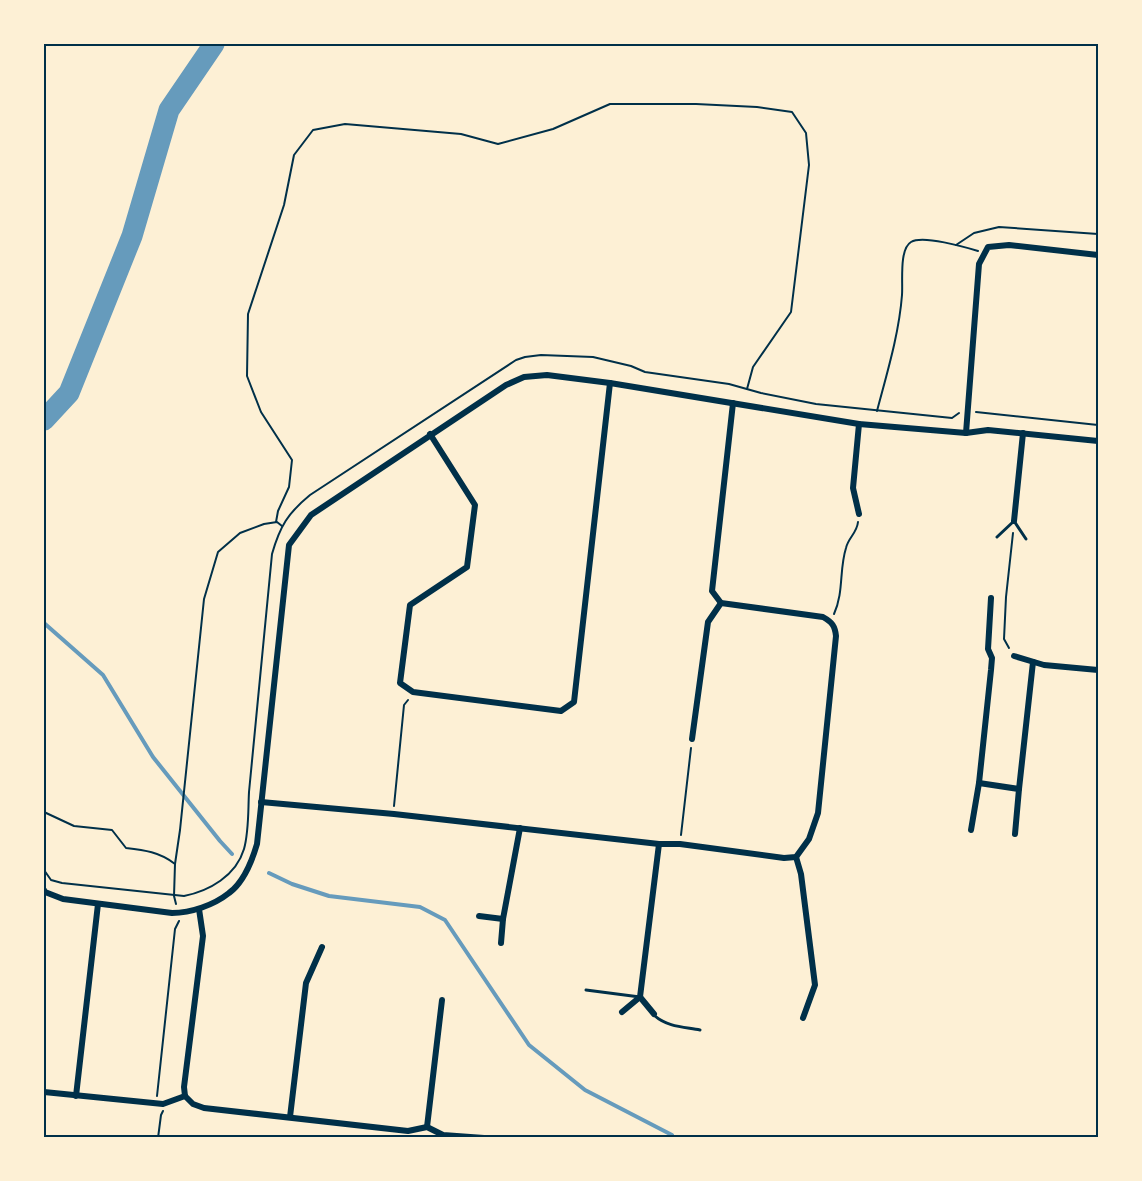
<svg xmlns="http://www.w3.org/2000/svg" width="1142" height="1181" font-family="'Roboto Condensed',sans-serif">
<rect width="100%" height="100%" fill="#fdf0d5"/>
<g fill="none" stroke-linecap="round" stroke-linejoin="round">
<g stroke="#669bbc" stroke-width="4">
<path d="M44,623L103,675L153,757L220,841L232,854"/>
<path d="M269,873L292,884L329,896L420,907L445,920L529,1045L585,1090L672,1135"/>
</g>
<path stroke="#669bbc" stroke-width="21" d="M44,420L69,393L132,236L169,110L214,44"/>
<g stroke="#003049" stroke-width="2">
<path d="M956,245L974,233L999,227L1098,234"/>
<path d="M877,411C887,373 899,334 902,295C903,282 899,249 911,242C923,235 965,247 978,251"/>
<path d="M976,412L1098,425"/>
<path d="M276,522L278,511L289,487L292,460L261,412L247,376L248,314L284,205L294,155L313,130L345,124L461,134L498,144L553,129L610,104H696L757,107L792,112L806,133L809,165L791,312L753,367L747,389"/>
<path d="M834,614C844,592 839,570 846,548C848,538 857,533 858,522"/>
<path d="M1009,648L1004,639L1006,597L1013,533"/>
<path d="M394,806L404,705L408,700"/>
<path d="M44,812L74,826L112,830L126,848C144,850 160,852 175,864L174,896L176,904"/>
<path d="M681,835L691,748"/>
<path d="M175,864L180,830L204,599L218,552L240,533L264,524L277,522L282,526"/>
<path d="M44,870L51,880L62,883L184,896C209,891 236,876 244,849C249,831 248,811 249,792L272,554C280,526 288,513 310,495L516,360L525,357L541,355L593,357L631,366L645,372L729,384L761,393L816,404L952,418L959,413"/>
<path d="M157,1096L175,929L179,921"/>
<path d="M158,1138L161,1115L163,1111"/>
</g>
<g stroke="#003049" stroke-width="3">
<path d="M997,537L1014,521L1026,539"/>
<path d="M586,990L640,997"/>
<path d="M655,1016C667,1027 685,1027 700,1030"/>
</g>
<g stroke="#003049" stroke-width="6">
<path d="M966,433L979,264L988,247L1009,245L1098,255"/>
<path d="M430,434L475,505L467,567L410,605L400,683L413,692L561,711L574,702L610,383"/>
<path d="M859,514L853,488L859,424"/>
<path d="M1014,521L1023,433"/>
<path d="M1014,656L1044,665L1098,670"/>
<path d="M692,739L708,622L721,603"/>
<path d="M979,783L991,670L992,658L988,649L991,598"/>
<path d="M1019,789L1033,662"/>
<path d="M261,802L394,814L659,844H680L784,858L796,857L809,839L818,813L836,636C835,626 832,622 823,617L721,603L712,591L733,403"/>
<path d="M971,830L979,783L1019,789L1015,834"/>
<path d="M796,857L801,874L815,985L803,1018"/>
<path d="M44,890L45,892L63,899L172,913C191,913 214,905 229,893C244,882 252,861 257,844L289,545L311,515L506,385L524,377L547,375L610,383L859,424L966,433L988,430L1098,441"/>
<path d="M479,916L503,919L520,828"/>
<path d="M501,943L503,919"/>
<path d="M640,997L654,1014"/>
<path d="M622,1012L640,997L659,844"/>
<path d="M44,1092L163,1104L185,1096"/>
<path d="M76,1096L98,904"/>
<path d="M185,1096L193,1104L204,1108L408,1131L427,1127L443,1135L484,1138"/>
<path d="M185,1096L184,1087L203,936L199,909"/>
<path d="M290,1117L306,983L322,947"/>
<path d="M427,1127L442,1000"/>
</g>
</g>
<rect width="1142" height="1181" fill="none" stroke="#fdf0d5" stroke-width="90"/>
<rect x="45" y="45" width="1052" height="1091" fill="none" stroke="#003049" stroke-width="2"/>
</svg>
